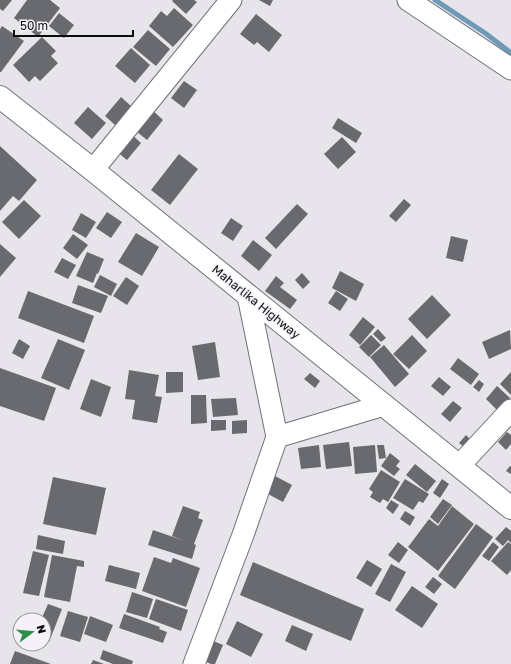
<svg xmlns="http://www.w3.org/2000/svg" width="511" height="664" font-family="'Golos Text',sans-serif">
<rect width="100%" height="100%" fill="#e7e5eb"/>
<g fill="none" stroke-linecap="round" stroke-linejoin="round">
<path stroke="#6e99b8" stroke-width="5" d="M435,0L485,33L511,53"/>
</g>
<g fill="#686a6f">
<path d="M0,0H12L3,11L0,9Z"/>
<path d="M27,0H50L60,8L38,37L14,18Z"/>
<path d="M173,0H194L197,2L186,14L172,1Z"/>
<path d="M259,0H273L270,6Z"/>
<path d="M174,8L193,25L173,47L149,26L161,11L167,16Z"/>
<path d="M59,13L74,25L64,38L49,26Z"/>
<path d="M256,14L282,35L269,52L257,42L254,45L240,34Z"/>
<path d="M2,26L24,41L1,72H0V29Z"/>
<path d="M148,30L170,49L156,66L133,47Z"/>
<path d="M42,37L56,51L51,56L58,63L40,81L35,76L29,82L13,65Z"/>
<path d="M131,48L150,65L135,83L115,66Z"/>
<path d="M184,81L197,90L184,108L171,98Z"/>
<path d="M121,97L131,106L115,125L105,116Z"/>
<path d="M88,107L106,123L92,139L74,123Z"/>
<path d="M149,107L163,120L147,140L131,127Z"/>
<path d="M338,118L362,133L356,143L332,128Z"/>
<path d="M131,134L141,143L127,160L116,151Z"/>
<path d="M342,137L356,152L338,169L324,154Z"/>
<path d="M0,146L37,180L19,201L13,196L0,211Z"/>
<path d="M179,154L198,169L170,205L151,190Z"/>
<path d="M404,199L411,205L396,222L389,216Z"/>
<path d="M24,200L41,216L19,239L2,222Z"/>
<path d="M297,204L308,214L276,249L265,238Z"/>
<path d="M107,212L122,222L111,238L96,228Z"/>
<path d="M81,213L96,222L86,238L72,230Z"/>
<path d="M231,218L243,226L233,241L221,233Z"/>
<path d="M136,233L159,247L142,276L118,262Z"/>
<path d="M73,234L88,245L77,259L63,248Z"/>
<path d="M451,236L468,240L463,262L446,258Z"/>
<path d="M253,240L272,255L259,271L241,256Z"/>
<path d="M0,244L16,258L0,277Z"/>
<path d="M87,252L104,259L98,274L97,273L93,283L76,276Z"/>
<path d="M62,258L76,265L68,279L54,272Z"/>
<path d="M340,271L364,284L356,301L332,288Z"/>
<path d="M302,273L310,282L303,289L295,280Z"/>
<path d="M100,275L117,284L111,296L94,287Z"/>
<path d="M276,276L284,283L280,287L297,300L290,309L265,291Z"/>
<path d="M126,277L139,286L127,305L113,296Z"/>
<path d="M78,285L108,296L101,313L72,303Z"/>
<path d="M28,291L94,316L84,343L18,318Z"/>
<path d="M336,291L348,299L340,311L328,303Z"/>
<path d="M432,295L451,315L427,339L408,319Z"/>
<path d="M363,317L375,327L360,345L349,335Z"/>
<path d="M378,329L386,338L381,342L373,334Z"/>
<path d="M510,330L511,349L489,359L482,342Z"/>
<path d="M371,335L381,345L369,357L359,347Z"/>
<path d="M412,335L427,351L409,369L393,354Z"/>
<path d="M19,339L30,346L23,359L12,353Z"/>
<path d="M58,339L85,350L69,390L41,378Z"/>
<path d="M215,342L220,377L198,380L192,346Z"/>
<path d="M384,345L409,374L395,387L370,357Z"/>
<path d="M458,358L479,374L471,385L450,369Z"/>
<path d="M0,368L56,388L44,421L0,406Z"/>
<path d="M129,370L159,375L155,396L162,397L157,423L132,419L135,400L125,399Z"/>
<path d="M166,372H183V392L166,393Z"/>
<path d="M511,372V395L500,384Z"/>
<path d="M310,373L320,381L315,388L304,379Z"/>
<path d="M439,377L451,387L443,396L431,386Z"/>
<path d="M91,379L111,387L101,417L80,409Z"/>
<path d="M479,380L484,384L479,392L473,387Z"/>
<path d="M497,386L510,398L498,411L486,399Z"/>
<path d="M191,395H206L207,423L191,424Z"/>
<path d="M236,398L238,415L213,417L211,399Z"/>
<path d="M453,401L462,408L450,422L441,414Z"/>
<path d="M211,420H226V430L211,431Z"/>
<path d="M247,420V433L232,434V421Z"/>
<path d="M507,432L511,435V444L506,450L498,442Z"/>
<path d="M466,435L471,440L465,448L459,443Z"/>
<path d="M349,442L352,466L326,469L323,445Z"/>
<path d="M319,445L321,467L301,469L298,448Z"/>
<path d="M375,445L377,472L355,474L353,447Z"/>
<path d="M377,445H384L386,458L379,459Z"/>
<path d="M390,453L400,461L396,466L400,469L394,476L381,466Z"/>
<path d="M415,464L436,481L427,492L406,475Z"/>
<path d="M510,466L511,467V474L506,471Z"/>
<path d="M381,470L400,482L388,502L383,499L380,503L370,497L373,492L369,489Z"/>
<path d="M275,476L292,485L283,502L266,493Z"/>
<path d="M53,477L106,488L96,535L43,524Z"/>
<path d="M405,479L429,494L423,503L419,501L413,510L393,498Z"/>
<path d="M442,479L449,484L440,498L433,493Z"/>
<path d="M443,499L452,505L438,524L430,517Z"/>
<path d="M391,500L399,505L393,514L386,508Z"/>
<path d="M183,506L200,512L198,518L203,520L194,544L196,545L192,559L148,545L153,530L185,541L172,536Z"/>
<path d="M452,506L474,524L438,571L408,547L429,519L438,526Z"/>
<path d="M405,511L415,517L410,526L400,519Z"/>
<path d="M476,524L493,537L455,589L438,576Z"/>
<path d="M506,527L511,531V543L508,540L503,546L495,539Z"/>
<path d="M38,535L65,541L63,554L36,549Z"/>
<path d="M398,542L408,550L399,563L388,555Z"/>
<path d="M493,542L499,547L489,561L482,556Z"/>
<path d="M508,542L511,544V570L507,575L491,561Z"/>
<path d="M33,551L49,555L39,596L23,593Z"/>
<path d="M52,555L84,561V567L77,566L70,602L44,597Z"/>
<path d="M154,557L171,563L173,558L200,568L186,607L142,591Z"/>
<path d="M367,560L382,569L371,587L356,578Z"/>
<path d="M253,562L364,609L351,641L240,595Z"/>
<path d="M391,564L406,572L390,602L375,594Z"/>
<path d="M109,565L140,573L136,589L105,581Z"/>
<path d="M433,577L442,584L434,594L425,587Z"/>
<path d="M412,586L438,604L422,628L395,610Z"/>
<path d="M132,592L153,599L147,618L126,612Z"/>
<path d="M156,599L188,610L181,631L149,619Z"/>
<path d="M48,604L62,609L49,642L44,640V620H41Z"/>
<path d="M68,611L88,617L80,642L60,636Z"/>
<path d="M124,614L160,627L159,629L167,632L163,643L119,628Z"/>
<path d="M90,616L113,625L106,642L84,634Z"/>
<path d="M237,621L263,634L251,657L226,644Z"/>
<path d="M292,625L313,634L306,651L285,641Z"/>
<path d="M211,640L223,645L215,664H211L202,660Z"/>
<path d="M103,650L133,661L132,664H113L100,659Z"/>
<path d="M15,651L51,664H10Z"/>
<path d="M93,660L104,664H91Z"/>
</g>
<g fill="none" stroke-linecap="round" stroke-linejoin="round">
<defs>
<g id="minor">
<path d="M408,0L511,69"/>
<path d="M93,170L231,0"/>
<path d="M248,296L277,437"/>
<path d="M459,466L511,410"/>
<path d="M194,664L243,535L277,437L384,405"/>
</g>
<path id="highway" d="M0,97L93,170L511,508"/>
</defs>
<use href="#minor" stroke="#737177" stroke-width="23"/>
<use href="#highway" stroke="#737177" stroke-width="24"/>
<use href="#minor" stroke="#fff" stroke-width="21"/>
<use href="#highway" stroke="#fff" stroke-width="22"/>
</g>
<g text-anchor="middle" stroke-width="3" stroke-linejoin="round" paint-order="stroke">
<g font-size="12" fill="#0c0b0d" stroke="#f4f2f8">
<text transform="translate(256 302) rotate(39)" y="4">Maharlika Highway</text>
</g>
</g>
<g transform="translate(32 632) rotate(74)"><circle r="19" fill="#f4f2f8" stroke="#97969a"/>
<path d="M0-3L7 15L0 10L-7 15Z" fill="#2b9046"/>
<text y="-6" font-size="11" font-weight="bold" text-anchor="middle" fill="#0c0b0d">N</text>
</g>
<path d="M14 30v6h119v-6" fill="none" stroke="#0c0b0d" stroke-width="2"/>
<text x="20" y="30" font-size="12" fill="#0c0b0d" stroke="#f4f2f8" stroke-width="3" paint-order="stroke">50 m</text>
</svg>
